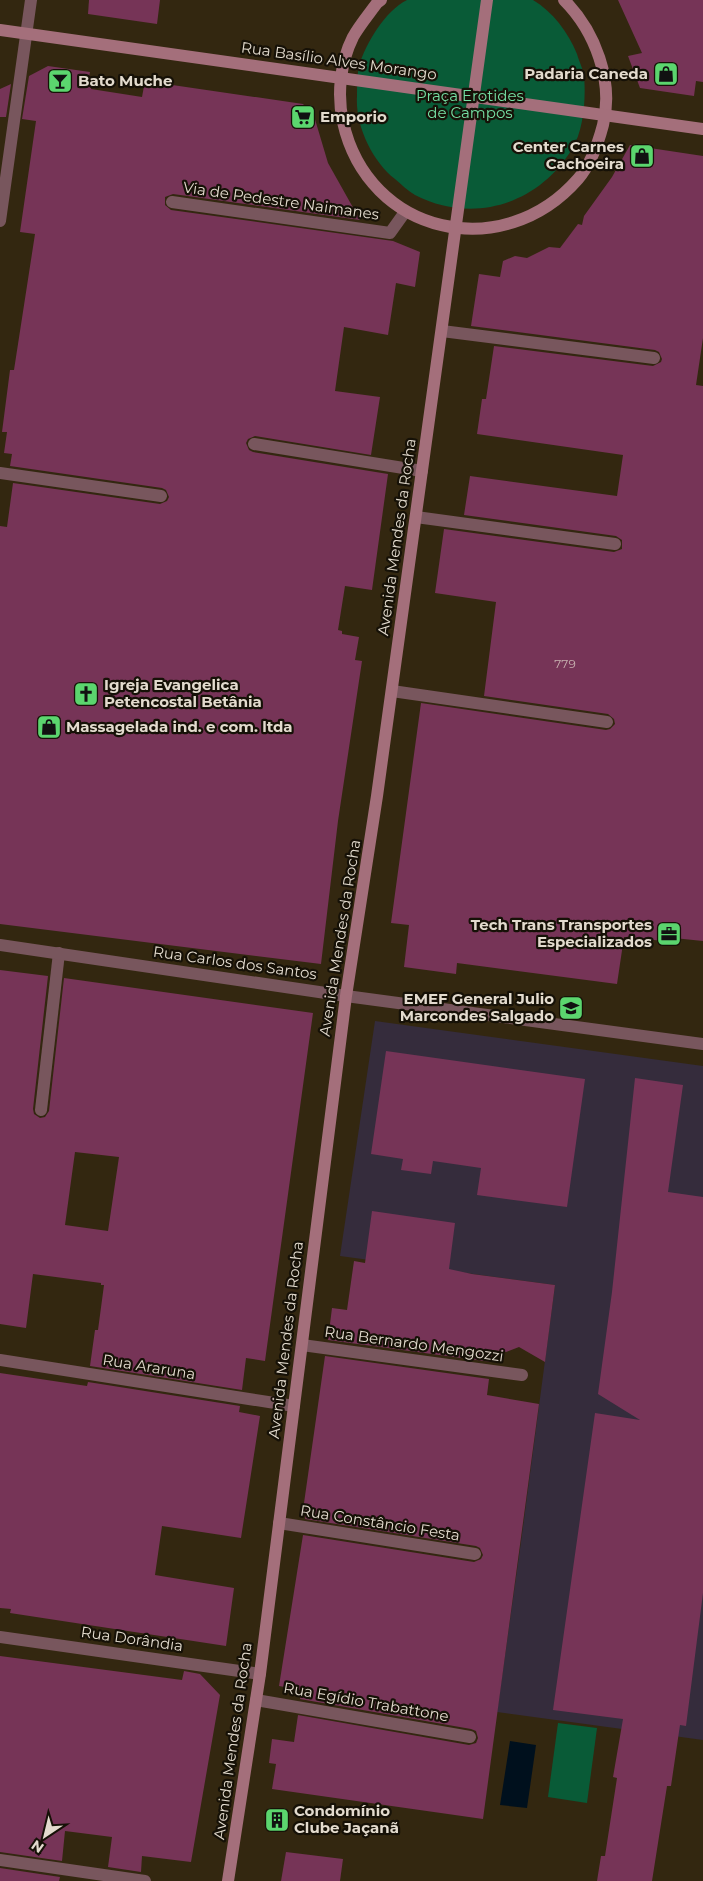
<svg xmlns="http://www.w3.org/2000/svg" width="703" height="1881" font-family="Montserrat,sans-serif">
<rect width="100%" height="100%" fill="#332710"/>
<path fill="#352c3c" d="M375,1021L703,1066V1740L497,1712L521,1542L555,1285L340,1256Z"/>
<g fill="#095b37">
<path d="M407,0H533C553,12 568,32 577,54C579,61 583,69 584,76C586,97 584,130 572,149C539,204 473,225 415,195C408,191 401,184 395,179C372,161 355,125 357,96C357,86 357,75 359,66C366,43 385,11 407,0Z"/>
<path d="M558,1723L597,1728L587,1803L548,1797Z"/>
</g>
<path fill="#00101d" d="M510,1741L536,1745L527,1808L500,1805Z"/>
<g fill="#763457" fill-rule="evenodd">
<path d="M89,0H160L157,24L88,14Z"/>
<path d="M618,0H703V82L696,81L694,96L640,88L628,56L642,53Z"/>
<path d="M48,66L90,72L88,82L92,83L91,89L142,97L145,81L303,104L314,116L328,163L360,220L173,194L165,197V205L171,210L393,241L420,252L415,287L396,283L388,335L344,327L335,391L380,397L371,455L255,436L248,439L246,443L249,450L253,452L388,474L372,590L345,586L338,630L342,631V634L359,637L355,660L362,661L338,821L321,964L0,924V526L7,527L13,483L160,504L167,501L169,497L166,490L162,488L10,466L12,454L4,453L7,432H2L10,370H14L35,234L20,232L36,121L22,119L29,76Z"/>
<path d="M11,84L6,117H0V89Z"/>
<path d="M630,145L703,156V338L696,385L703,386V941L664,937V941L624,937L617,984L457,963L456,974L404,967L409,925L391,923L421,703L606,730L610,729L615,724L614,719L608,714L484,696L496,602L435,593L444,529L614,552L622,549V540L616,536L464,515L470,476L617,496L623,455L477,434L482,399H486L494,346L653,366L661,362L662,359L659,352L655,350L471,326L479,274L500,277L503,261L515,256L527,258L549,247L560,248L578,224L582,225L584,216L612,177Z"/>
<path d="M0,970L48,976L33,1109L34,1114L40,1118L45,1117L49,1111L64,978L313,1013L265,1361L246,1358L242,1390L90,1366L95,1330H98L104,1285H101V1283L33,1274L26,1328L0,1324ZM75,1152L119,1157L108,1231L65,1225Z"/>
<path d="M386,1051L585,1079L567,1207L477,1195L481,1168L433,1161L431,1174L401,1170L403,1159L371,1154Z"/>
<path d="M635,1078L683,1085L668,1192L703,1197V1593L686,1726L680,1725L671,1786H667L652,1881H597L601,1856H605L617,1778L613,1777L623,1719L553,1710L595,1413L640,1420L598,1394L612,1292Z"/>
<path d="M372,1211L455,1223L449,1269L472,1274L555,1285L545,1362L519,1347L506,1352L492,1350L491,1362L328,1340L332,1308L347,1310L354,1261L365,1263Z"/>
<path d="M325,1356L489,1379L487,1395L539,1404L483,1819L272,1789L276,1764L269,1763L272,1739L294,1742L298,1715L469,1745L476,1743L478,1738L476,1731L471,1729L300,1699L301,1690L279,1686L303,1535L474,1562L481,1559L483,1555L480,1548L476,1546L305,1519L307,1510H303Z"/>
<path d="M0,1373L87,1386L88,1382L240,1406L239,1412L260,1416L241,1538L162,1526L155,1575L234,1588L226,1646L10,1613L11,1609L0,1608Z"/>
<path d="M0,1656L182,1680L184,1671L200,1674L220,1695L191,1862L142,1856L141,1872L108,1867L112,1837L65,1831L62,1861L0,1852Z"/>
<path d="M286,1852L343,1859L340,1881H281Z"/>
<path d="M0,1868L60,1877L59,1881H0Z"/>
</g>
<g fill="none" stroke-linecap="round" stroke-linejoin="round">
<g stroke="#78565d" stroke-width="12">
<path d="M442,331L654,358"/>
<path d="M254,444L422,471"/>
<path d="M0,473L161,496"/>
<path d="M416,517L615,544"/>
<path d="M41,1110L59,953"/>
</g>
<g stroke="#78565d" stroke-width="12">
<path d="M172,202L390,233L405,212"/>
<path d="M0,221L31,0"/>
<path d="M392,691L607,722"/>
<path d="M0,945L346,996L703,1044"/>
<path d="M302,1345L522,1375"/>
<path d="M0,1360L294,1406"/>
<path d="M279,1523L475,1554"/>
<path d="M0,1637L260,1674"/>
<path d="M256,1700L470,1737"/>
<path d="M0,1860L145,1881"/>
</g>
<g stroke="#a46f7b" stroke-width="12">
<path d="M381,0L377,3C369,14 359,26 353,37C340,63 337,95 343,122C368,235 503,265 578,179C591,164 598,144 603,125C614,81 595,31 564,0"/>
<path d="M0,30L703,129"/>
<path d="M228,1881L260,1674L346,996L377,796L487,0"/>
</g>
</g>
<defs>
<symbol id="shop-square" viewBox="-11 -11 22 22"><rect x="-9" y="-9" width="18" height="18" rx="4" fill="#5bd56e" stroke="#161107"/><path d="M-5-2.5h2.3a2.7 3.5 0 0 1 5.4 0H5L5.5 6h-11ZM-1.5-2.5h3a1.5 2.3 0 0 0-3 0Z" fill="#111"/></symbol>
<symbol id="bar-square" viewBox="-11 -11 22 22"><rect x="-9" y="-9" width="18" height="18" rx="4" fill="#5bd56e" stroke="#161107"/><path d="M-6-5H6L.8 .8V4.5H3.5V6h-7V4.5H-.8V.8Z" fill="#111"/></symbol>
<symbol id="supermarket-square" viewBox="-11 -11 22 22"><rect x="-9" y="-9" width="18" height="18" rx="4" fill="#5bd56e" stroke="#161107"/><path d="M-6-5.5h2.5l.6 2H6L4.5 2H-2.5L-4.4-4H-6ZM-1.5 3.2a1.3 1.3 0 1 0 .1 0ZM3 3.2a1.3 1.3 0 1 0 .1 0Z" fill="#111"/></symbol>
<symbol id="church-square" viewBox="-11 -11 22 22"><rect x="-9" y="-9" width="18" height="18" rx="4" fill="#5bd56e" stroke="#161107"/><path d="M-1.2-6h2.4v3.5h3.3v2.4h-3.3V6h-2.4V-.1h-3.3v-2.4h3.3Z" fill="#111"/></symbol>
<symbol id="office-square" viewBox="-11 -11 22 22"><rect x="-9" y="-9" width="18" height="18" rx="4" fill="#5bd56e" stroke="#161107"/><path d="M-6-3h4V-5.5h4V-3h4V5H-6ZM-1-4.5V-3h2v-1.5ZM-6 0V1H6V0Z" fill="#111"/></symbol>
<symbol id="school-square" viewBox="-11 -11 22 22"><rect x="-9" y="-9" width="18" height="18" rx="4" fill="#5bd56e" stroke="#161107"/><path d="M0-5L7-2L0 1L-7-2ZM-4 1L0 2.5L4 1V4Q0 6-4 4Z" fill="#111"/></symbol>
<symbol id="building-square" viewBox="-11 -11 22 22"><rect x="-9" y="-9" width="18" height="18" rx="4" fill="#5bd56e" stroke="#161107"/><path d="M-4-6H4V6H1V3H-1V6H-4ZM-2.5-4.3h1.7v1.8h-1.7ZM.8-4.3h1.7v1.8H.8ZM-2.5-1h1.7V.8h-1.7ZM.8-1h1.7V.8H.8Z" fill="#111"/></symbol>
</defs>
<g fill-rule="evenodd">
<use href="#shop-square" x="652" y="60" width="28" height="28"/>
<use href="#bar-square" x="46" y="67" width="28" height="28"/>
<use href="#supermarket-square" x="289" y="103" width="28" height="28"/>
<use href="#shop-square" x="628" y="142" width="28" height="28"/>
<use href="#church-square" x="72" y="680" width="28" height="28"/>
<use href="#shop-square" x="35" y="713" width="28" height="28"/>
<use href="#office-square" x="655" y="920" width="28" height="28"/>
<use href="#school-square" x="557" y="994" width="28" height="28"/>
<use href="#building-square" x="263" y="1806" width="28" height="28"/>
</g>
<g text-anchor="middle" stroke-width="4.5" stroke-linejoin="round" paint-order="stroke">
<g font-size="12" fill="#c8b1b0">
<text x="565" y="668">779</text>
</g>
<g font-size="15" fill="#e3dbce" stroke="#161107">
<text transform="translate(339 61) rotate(8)" y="5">Rua Basílio Alves Morango</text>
<text transform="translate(281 201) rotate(8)" y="5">Via de Pedestre Naimanes</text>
<text transform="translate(397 537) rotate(-82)" y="5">Avenida Mendes da Rocha</text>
<text transform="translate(340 938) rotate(-81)" y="5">Avenida Mendes da Rocha</text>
<text transform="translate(235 963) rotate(8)" y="5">Rua Carlos dos Santos</text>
<text transform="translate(286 1340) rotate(-83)" y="5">Avenida Mendes da Rocha</text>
<text transform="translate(414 1344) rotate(8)" y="5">Rua Bernardo Mengozzi</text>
<text transform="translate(149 1367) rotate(9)" y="5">Rua Araruna</text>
<text transform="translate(380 1523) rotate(9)" y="5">Rua Constâncio Festa</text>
<text transform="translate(132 1639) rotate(8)" y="5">Rua Dorândia</text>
<text transform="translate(366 1702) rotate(10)" y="5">Rua Egídio Trabattone</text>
<text transform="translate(233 1741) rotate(-82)" y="5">Avenida Mendes da Rocha</text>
</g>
<g font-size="15" font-weight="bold" fill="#e3dbce" stroke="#161107" text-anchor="start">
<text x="648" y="79" text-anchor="end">Padaria Caneda</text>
<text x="78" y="86">Bato Muche</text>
<text x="320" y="122">Emporio</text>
<text x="624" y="152" text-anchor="end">Center Carnes<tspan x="624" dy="17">Cachoeira</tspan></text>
<text x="104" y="690">Igreja Evangelica<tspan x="104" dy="17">Petencostal Betânia</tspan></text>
<text x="66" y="732">Massagelada ind. e com. ltda</text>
<text x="652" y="930" text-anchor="end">Tech Trans Transportes<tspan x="652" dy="17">Especializados</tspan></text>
<text x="554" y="1004" text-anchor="end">EMEF General Julio<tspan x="554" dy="17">Marcondes Salgado</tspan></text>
<text x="294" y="1816">Condomínio<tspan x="294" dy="17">Clube Jaçanã</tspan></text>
</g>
<g font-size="15" fill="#75e0a4" stroke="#161107">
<text x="470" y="101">Praça Erotides<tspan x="470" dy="17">de Campos</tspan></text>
</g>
</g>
<g transform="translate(45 1836) rotate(215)" stroke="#161107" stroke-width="4" paint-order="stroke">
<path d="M0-4L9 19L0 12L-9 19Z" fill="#e3dbce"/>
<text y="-8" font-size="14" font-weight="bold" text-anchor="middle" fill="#e3dbce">N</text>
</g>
</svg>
